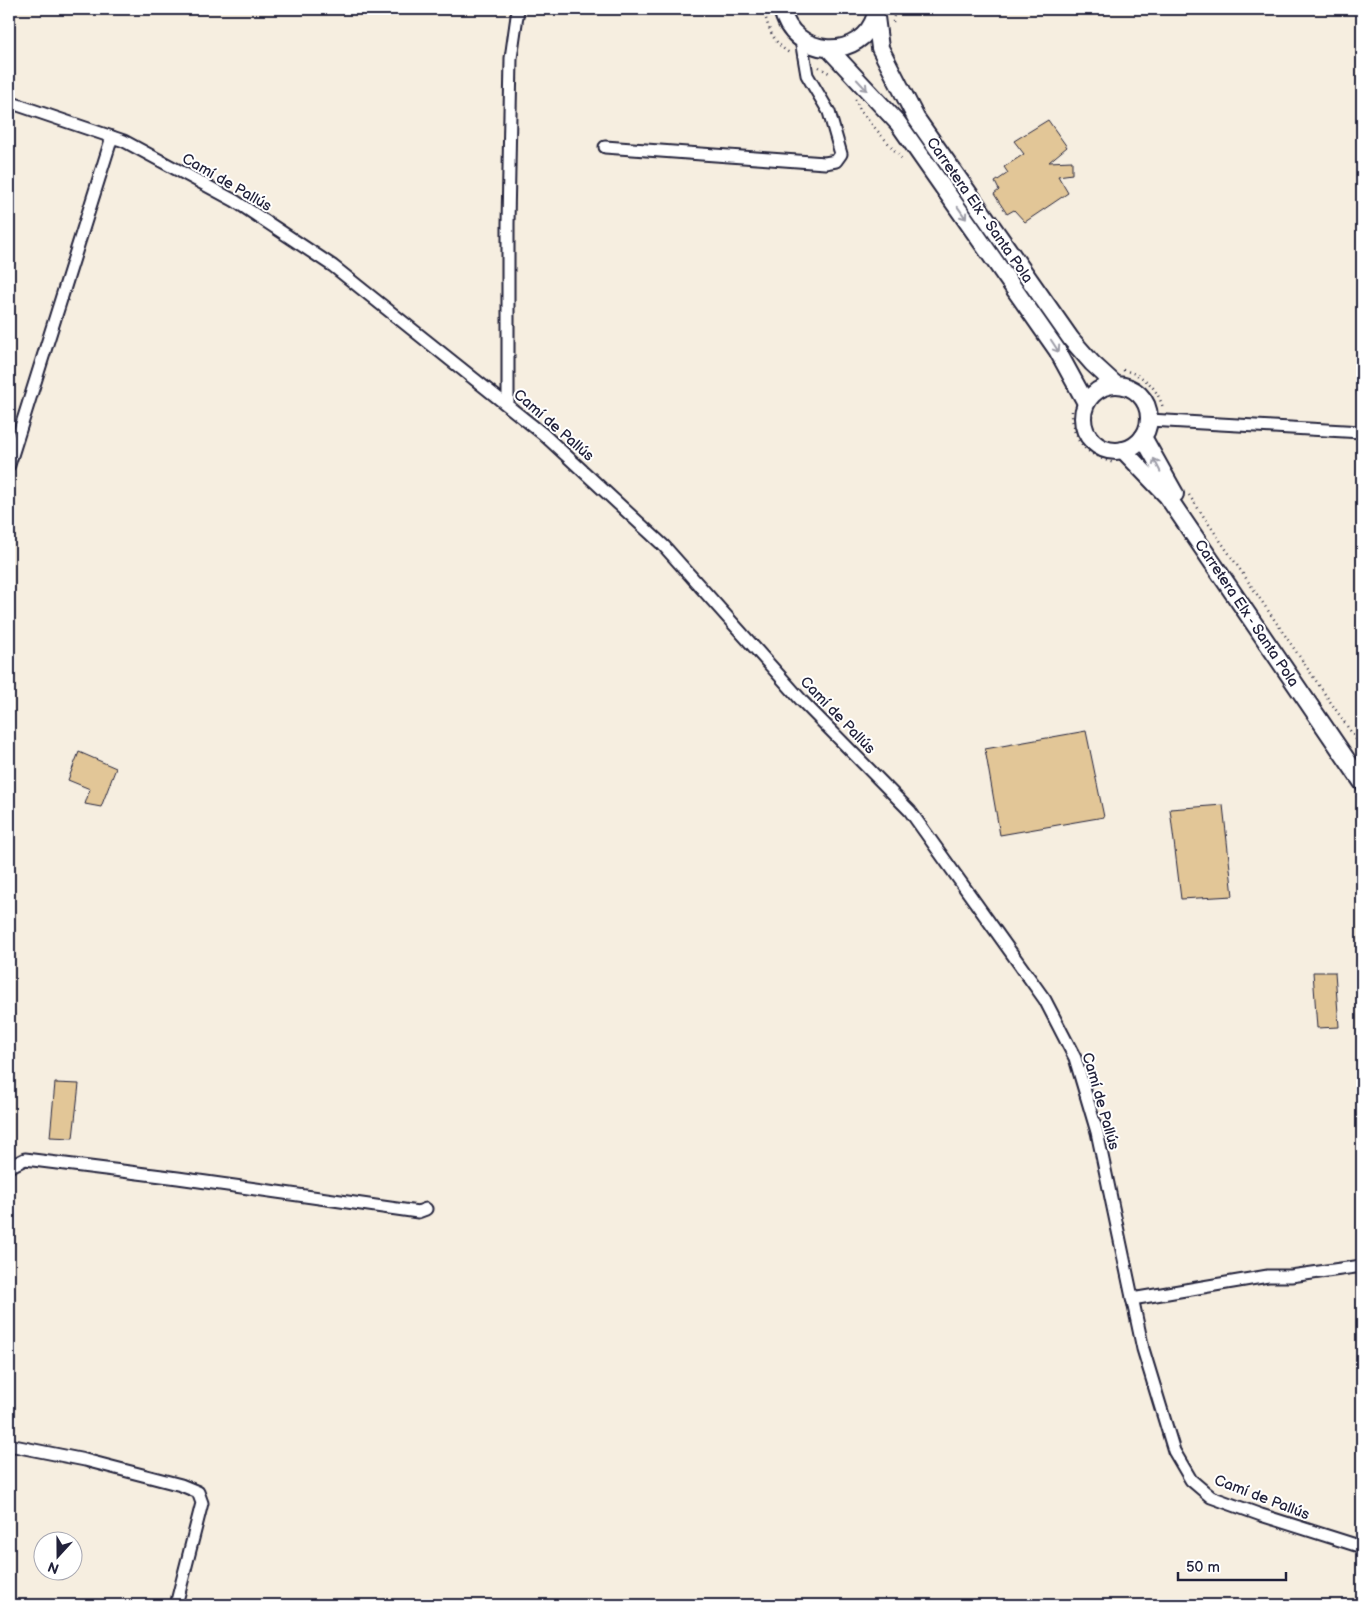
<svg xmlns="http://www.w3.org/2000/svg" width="1371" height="1614" font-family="'Balsamiq Sans',sans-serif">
<rect width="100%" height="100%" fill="#f6eee0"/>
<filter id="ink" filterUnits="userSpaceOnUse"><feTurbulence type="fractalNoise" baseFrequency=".02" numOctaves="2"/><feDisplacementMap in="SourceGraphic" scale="10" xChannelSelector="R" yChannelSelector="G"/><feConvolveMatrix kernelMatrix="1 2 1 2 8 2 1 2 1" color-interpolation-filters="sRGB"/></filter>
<g filter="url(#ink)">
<g fill="#e2c697" stroke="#22223b">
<path d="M1048,120L1067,147L1049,162L1072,161V174L1058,176L1068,193L1025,222L1014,210L1007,214L994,194L999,190L995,182L1008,173L1004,167L1024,154L1014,141Z"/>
<path d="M1086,731L1104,817L1000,835L985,749Z"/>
<path d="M79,752L116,768L101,807L85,804L90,789L68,780Z"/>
<path d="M1223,805L1233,896L1181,899L1170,809Z"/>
<path d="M1313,972H1335L1339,1027L1317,1028Z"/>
<path d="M55,1083L79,1084L73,1138L50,1137Z"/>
</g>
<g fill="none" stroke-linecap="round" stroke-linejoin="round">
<defs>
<g id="street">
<path d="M9,102L124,141L235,201L333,266L543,434L664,546L802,701L910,811L1045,1000L1075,1058L1097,1132L1143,1349L1174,1451L1191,1480L1211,1497L1261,1515L1362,1547"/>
<path d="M605,147L825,163L836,161L841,154L829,112L807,75L801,40"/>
<path d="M508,405V224L511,58L518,9"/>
<path d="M1149,420L1362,432"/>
<path d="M9,465L112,137"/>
<path d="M9,1167L25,1159L178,1178L418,1212L426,1209"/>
<path d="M1132,1299L1268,1276H1291L1362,1266"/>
<path d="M9,1445L85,1460L181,1485L198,1492L202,1503L176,1605"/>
</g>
<g id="secondary">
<path d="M782,9C792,58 862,63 876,14"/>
<path d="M876,17L880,48L916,118L1071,339L1092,363L1116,385"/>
<path d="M829,49L898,123L1057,350L1086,403"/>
<circle cx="1116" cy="418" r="33"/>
<path d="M1143,437L1175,494"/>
<path d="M1123,450L1167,496L1362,782"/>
</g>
</defs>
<use href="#street" stroke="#22223b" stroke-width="15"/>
<use href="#secondary" stroke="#22223b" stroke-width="20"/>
<g stroke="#22223b" stroke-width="2.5" stroke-dasharray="1 4" stroke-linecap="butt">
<path d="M764,9C767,28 774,44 791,54"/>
<path d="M893,22L895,9"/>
<path d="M819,67L829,73"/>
<path d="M855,99L861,112L904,161"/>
<path d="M1123,370C1144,375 1157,387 1163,408"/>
<path d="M1072,411C1072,442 1085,454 1114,463"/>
<path d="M1189,495L1362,748"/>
<path d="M1357,796L1362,803"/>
</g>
<use href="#street" stroke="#fff" stroke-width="11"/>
<use href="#secondary" stroke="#fff" stroke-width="16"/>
</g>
<defs><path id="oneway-shaft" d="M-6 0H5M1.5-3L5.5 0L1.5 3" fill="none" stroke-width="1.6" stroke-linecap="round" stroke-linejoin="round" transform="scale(1.25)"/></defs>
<g stroke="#9c9ca7">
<use href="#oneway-shaft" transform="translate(862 85) rotate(47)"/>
<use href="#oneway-shaft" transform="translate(962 213) rotate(55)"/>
<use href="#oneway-shaft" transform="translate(1055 346) rotate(57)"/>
<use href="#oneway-shaft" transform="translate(1157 465) rotate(-117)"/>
</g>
</g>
<g text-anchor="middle" stroke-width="4" stroke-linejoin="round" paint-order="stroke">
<g font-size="15" fill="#22223b" stroke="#fff">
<text transform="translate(227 182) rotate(30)" y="5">Camí de Pallús</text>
<text transform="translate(980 210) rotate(55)" y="5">Carretera Elx - Santa Pola</text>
<text transform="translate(554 425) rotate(41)" y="5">Camí de Pallús</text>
<text transform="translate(1247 613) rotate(56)" y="5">Carretera Elx - Santa Pola</text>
<text transform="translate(838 715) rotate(46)" y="5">Camí de Pallús</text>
<text transform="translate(1101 1101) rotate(74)" y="5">Camí de Pallús</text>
<text transform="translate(1262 1497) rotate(21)" y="5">Camí de Pallús</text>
</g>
</g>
<rect width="1371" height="1614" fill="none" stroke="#fff" stroke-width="30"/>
<rect x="15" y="15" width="1341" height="1584" fill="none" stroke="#22223b" stroke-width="2" filter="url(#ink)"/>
<g transform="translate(58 1556) rotate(201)"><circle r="24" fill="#ffffff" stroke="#a7a7b1"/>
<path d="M0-4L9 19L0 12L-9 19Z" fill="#22223b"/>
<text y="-8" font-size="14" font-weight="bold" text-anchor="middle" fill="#22223b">N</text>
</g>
<path d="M1178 1572v8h108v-8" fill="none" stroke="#22223b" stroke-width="2.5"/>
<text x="1186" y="1572" font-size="15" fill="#22223b" stroke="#ffffff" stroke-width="4" paint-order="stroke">50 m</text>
</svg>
